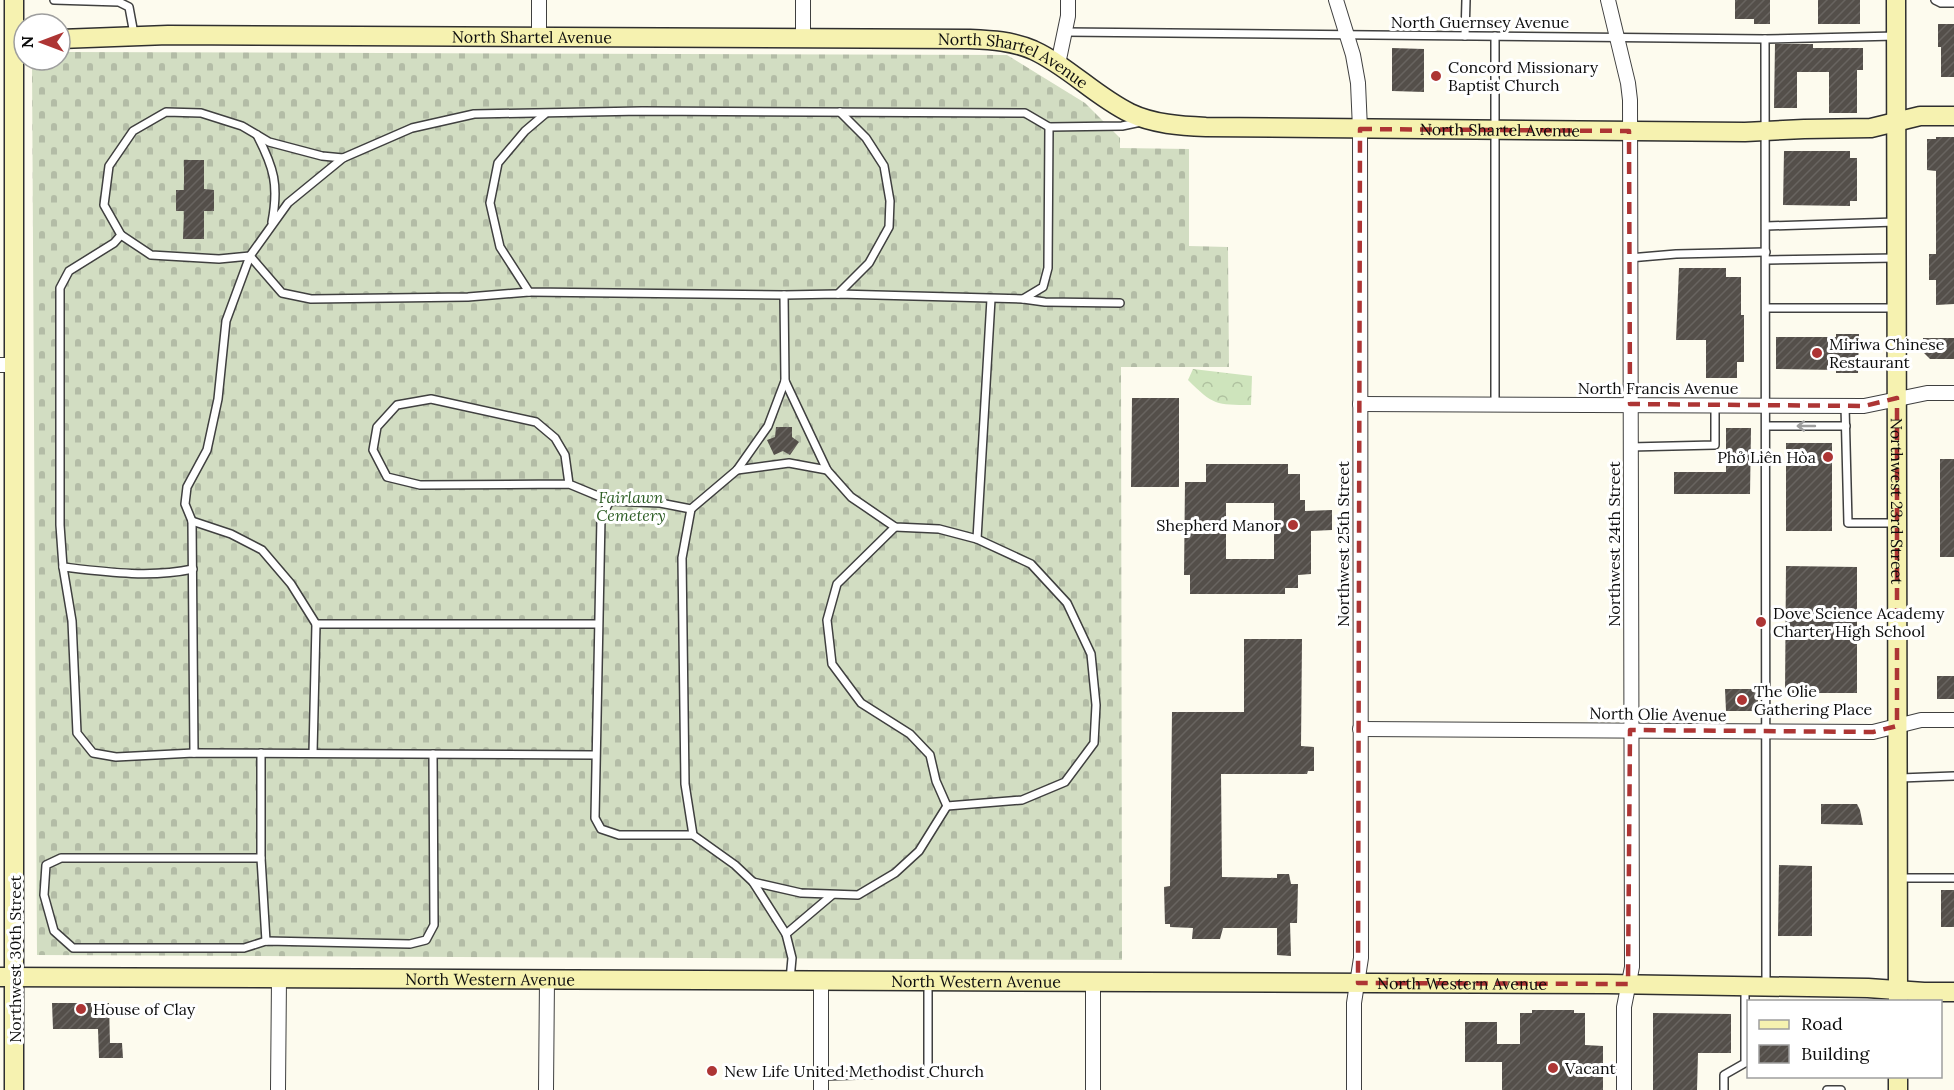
<svg xmlns="http://www.w3.org/2000/svg" width="1954" height="1090" font-family="Lora,serif">
<defs>
<pattern id="cemetery-stones" width="16" height="16" patternUnits="userSpaceOnUse" patternTransform="scale(1.5)"><rect width="16" height="16" fill="#d2ddc2"/><path d="M2 7V4a2 2 0 0 1 4 0v3zM10 15v-3a2 2 0 0 1 4 0v3z" fill="#b3bca6"/></pattern>
<pattern id="park-crowns" width="20" height="18" patternUnits="userSpaceOnUse" patternTransform="scale(1.5)"><rect width="20" height="18" fill="#cee4bc"/><path d="M2 6a3 3 0 1 1 6 0M12 15a3 3 0 1 1 6 0" fill="none" stroke="#b0c2a0"/></pattern>
<pattern id="building-hatch" width="6" height="6" patternUnits="userSpaceOnUse" patternTransform="scale(1.5)"><rect width="6" height="6" fill="#544f4a"/><path d="M-1 1l2-2M0 6l6-6M5 7l2-2" fill="none" stroke="#686460"/></pattern>
</defs>
<rect width="100%" height="100%" fill="#fdfbee"/>
<path fill="url(#cemetery-stones)" d="M60,52L1007,55L1085,103L1120,138V148L1189,149V246L1228,247L1229,367H1121L1122,960L37,955L32,63L35,60H60Z"/>
<path fill="url(#park-crowns)" d="M1193,369L1252,376L1251,405C1216,405 1213,405 1188,380Z"/>
<g fill="url(#building-hatch)" fill-rule="evenodd">
<path d="M1735,0H1770V24H1754V19H1735Z"/>
<rect x="1818" y="0" width="42" height="24"/>
<path d="M1938,24H1954V77H1941V47H1938Z"/>
<path d="M1775,44H1813V48H1863V70H1857V113H1829V72H1797V108H1774Z"/>
<path d="M1392,48L1424,49V92L1392,91Z"/>
<path d="M1936,137H1954V304L1936,305V280H1929V254H1936V171L1927,170V139H1936Z"/>
<path d="M1784,151H1850V158H1857V201H1850V206L1783,205Z"/>
<path d="M184,160H204V189L214,190V211H204V239H183L184,211H176V190H184Z"/>
<path d="M1679,268H1726V277H1741V315H1744V362H1737V378H1706V340H1676Z"/>
<path d="M1836,334H1859L1858,373H1836V370L1776,369V337H1836Z"/>
<path d="M1923,338H1954V359H1930L1923,352Z"/>
<path d="M1132,398H1179V487H1131Z"/>
<path d="M776,427H792V437L799,442L790,455L783,451L774,455L767,440L775,437Z"/>
<path d="M1726,428H1751L1750,494H1674V472H1726Z"/>
<rect x="1786" y="443" width="46" height="88"/>
<rect x="1940" y="459" width="14" height="98"/>
<path d="M1206,464H1288V474H1300V500H1305V511L1332,510V530L1311,531V574L1298,575V588H1285V594H1190V575H1184L1185,482H1206ZM1226,503H1274V559H1226Z"/>
<path d="M1786,566L1857,567V693H1785Z"/>
<path d="M1244,639H1302L1301,746L1314,747V771H1308L1307,774H1221L1222,877L1277,878V874H1289L1291,884H1298L1297,923H1290L1291,956L1277,955V928H1223L1220,939H1192L1193,928L1170,927V924H1165L1164,887L1170,886L1172,712H1244Z"/>
<rect x="1937" y="676" width="17" height="23"/>
<path d="M1725,689H1758V711H1726Z"/>
<path d="M1821,804H1857L1860,810L1863,825L1821,824Z"/>
<path d="M1779,865L1812,866V936H1778Z"/>
<rect x="1941" y="890" width="13" height="37"/>
<path d="M52,1003H109L110,1043H122L123,1058H99L98,1029H53Z"/>
<path d="M1532,1010H1574V1013H1585V1045L1603,1046V1090H1502V1062H1465V1022H1497V1044H1520V1013H1532Z"/>
<path d="M1653,1013L1731,1014V1053H1698L1697,1090H1653Z"/>
</g>
<g fill="none" stroke-linecap="round" stroke-linejoin="round">
<defs>
<g id="lane">
<path d="M54,0L119,2L129,7L134,34"/>
<path d="M1935,0L1941,3H1954"/>
<path d="M1065,32L1765,39L1896,36"/>
<path d="M1465,36L1466,0"/>
<path d="M1765,39L1766,984"/>
<path d="M545,114L525,131L498,163L490,203L500,247L529,292L784,295L838,294L1023,299L1043,287L1048,268L1049,127"/>
<path d="M257,135C274,168 279,185 272,222"/>
<path d="M343,158L322,156L269,142L242,126L201,113L166,112L133,131L109,166L104,205L121,235L114,243L69,271L60,288V525L63,567L72,621L77,733L93,753L116,757L194,753L595,755"/>
<path d="M1766,226L1896,222"/>
<path d="M121,235L151,255L219,259L250,256L282,293L311,299L468,297L529,292"/>
<path d="M1629,258L1676,254L1766,252"/>
<path d="M1766,260L1896,258"/>
<path d="M838,294L869,263L889,227L890,201L884,166L866,138L840,112"/>
<path d="M1023,299L1045,302L1120,303"/>
<path d="M1766,308H1897"/>
<path d="M785,381L827,470L851,497L895,527L939,529L977,539L1031,564L1067,603L1091,654L1096,705L1094,743L1065,782L1022,800L947,806"/>
<path d="M1495,405V36"/>
<path d="M1845,406L1848,523H1897"/>
<path d="M1766,426H1846"/>
<path d="M1630,447L1715,445V405"/>
<path d="M737,470L789,463L827,470"/>
<path d="M569,484L565,455L555,438L536,422L431,399L397,405L377,427L373,450L387,477L420,485L569,484L610,501"/>
<path d="M691,509L682,558L685,784L693,835L735,865L753,882L801,893L858,895L895,873L919,851L947,806"/>
<path d="M192,521L231,534L262,550L291,584L316,624L313,753"/>
<path d="M895,527L837,584L827,620L832,664L861,703L910,734L930,755L936,781L947,806"/>
<path d="M977,539L991,299"/>
<path d="M63,567C106,572 150,578 193,569"/>
<path d="M316,624H598"/>
<path d="M194,753L192,521L185,504L187,487L207,450L218,399L226,321L250,256L288,203L343,158L412,128L474,114L642,111L1025,113L1049,127L1122,126L1141,122"/>
<path d="M261,753V858L266,941"/>
<path d="M1900,778L1954,776"/>
<path d="M693,835H619L601,829L595,818L601,517L610,501L660,503L691,509L737,470L768,426L785,381L784,295"/>
<path d="M261,858H61L46,865L44,895L54,931L73,948H244L266,941L410,944L426,940L434,925L433,754"/>
<path d="M1900,878H1954"/>
<path d="M753,882L786,934"/>
<path d="M790,980L792,958L786,934L832,895"/>
<path d="M821,1076L928,1073V984"/>
<path d="M1724,1090V1075L1745,1063V988"/>
<path d="M1827,1090H1841"/>
</g>
<g id="street">
<path d="M1336,0L1353,55L1358,83L1360,129L1361,958L1354,1003V1090"/>
<path d="M1608,0L1628,83L1630,100L1632,967L1624,1007V1090"/>
<path d="M539,38V0"/>
<path d="M803,39V0"/>
<path d="M1058,64L1068,16V0"/>
<path d="M0,365H14"/>
<path d="M1360,404L1864,406L1927,393H1954"/>
<path d="M1360,729L1873,732L1921,720H1954"/>
<path d="M278,1090L279,978"/>
<path d="M546,1090L547,979"/>
<path d="M821,1090V980"/>
<path d="M1093,1090V982"/>
</g>
<g id="secondary">
<path d="M14,0V1090"/>
<path id="s1" d="M1896,0L1898,1000"/>
<path id="s2" d="M60,39L168,35L970,39C992,40 1012,41 1033,50C1068,66 1095,96 1130,113C1153,124 1181,126 1206,127L1745,132L1804,129L1871,128L1920,116H1954"/>
<path id="s3" d="M0,977L1607,984L1868,988L1924,992H1954"/>
<path d="M1898,1076V1090"/>
</g>
</defs>
<use href="#lane" stroke="#404040" stroke-width="10"/>
<use href="#street" stroke="#404040" stroke-width="16"/>
<use href="#secondary" stroke="#2f2f2f" stroke-width="21"/>
<use href="#lane" stroke="#fff" stroke-width="7"/>
<use href="#street" stroke="#fff" stroke-width="14"/>
<use href="#secondary" stroke="#f6f2b0" stroke-width="18"/>
</g>
<defs><path id="oneway-shaft" d="M-6 0H5M1.5-3L5.5 0L1.5 3" fill="none" stroke-width="1.6" stroke-linecap="round" stroke-linejoin="round" transform="scale(1.5)"/></defs>
<use stroke="#9e9e9e" href="#oneway-shaft" transform="translate(1806 426) rotate(180)"/>
<path fill="none" stroke="#ad3534" stroke-width="4.5" stroke-dasharray="12 8" stroke-linejoin="round" d="M1360,129L1629,131L1630,404L1864,406L1897,398V726L1873,732L1630,730L1628,984L1358,983Z"/>
<g fill="#ad3534" stroke="#fff" stroke-width="2">
<circle cx="1436" cy="76" r="6"/>
<circle cx="1817" cy="353" r="6"/>
<circle cx="1828" cy="457" r="6"/>
<circle cx="1293" cy="525" r="6"/>
<circle cx="1761" cy="622" r="6"/>
<circle cx="1742" cy="700" r="6"/>
<circle cx="81" cy="1009" r="6"/>
<circle cx="1553" cy="1068" r="6"/>
<circle cx="712" cy="1071" r="6"/>
</g>
<g text-anchor="middle" stroke-width="6" stroke-linejoin="round" paint-order="stroke">
<g font-size="16" fill="#0d0d0d" stroke="#fff">
<text x="1480" y="28">North Guernsey Avenue</text>
<text dy="6" stroke="none"><textPath href="#s2" startOffset="472">North Shartel Avenue</textPath></text>
<text dy="6" stroke="none"><textPath href="#s2" startOffset="958">North Shartel Avenue</textPath></text>
<text dy="6" stroke="none"><textPath href="#s2" startOffset="1462">North Shartel Avenue</textPath></text>
<text x="1658" y="394">North Francis Avenue</text>
<text dy="6" stroke="none"><textPath href="#s1" startOffset="501">Northwest 23rd Street</textPath></text>
<text transform="translate(1343 544) rotate(-90)" y="6">Northwest 25th Street</text>
<text transform="translate(1614 544) rotate(-90)" y="6">Northwest 24th Street</text>
<text transform="translate(1658 714) rotate(1)" y="6">North Olie Avenue</text>
<text transform="translate(15 959) rotate(-90)" y="6">Northwest 30th Street</text>
<text dy="6" stroke="none"><textPath href="#s3" startOffset="490">North Western Avenue</textPath></text>
<text dy="6" stroke="none"><textPath href="#s3" startOffset="976">North Western Avenue</textPath></text>
<text dy="6" stroke="none"><textPath href="#s3" startOffset="1462">North Western Avenue</textPath></text>
</g>
<g font-size="16" fill="#0d0d0d" stroke="#fff" text-anchor="start">
<text x="1448" y="73">Concord Missionary<tspan x="1448" dy="18">Baptist Church</tspan></text>
<text x="1829" y="350">Miriwa Chinese<tspan x="1829" dy="18">Restaurant</tspan></text>
<text x="1816" y="463" text-anchor="end">Phở Liên Hòa</text>
<text x="1281" y="531" text-anchor="end">Shepherd Manor</text>
<text x="1773" y="619">Dove Science Academy<tspan x="1773" dy="18">Charter High School</tspan></text>
<text x="1754" y="697">The Olie<tspan x="1754" dy="18">Gathering Place</tspan></text>
<text x="93" y="1015">House of Clay</text>
<text x="1565" y="1074">Vacant</text>
<text x="724" y="1077">New Life United Methodist Church</text>
</g>
<g font-size="16" font-style="italic" fill="#2d5d24" stroke="#fff">
<text x="631" y="503">Fairlawn<tspan x="631" dy="18">Cemetery</tspan></text>
</g>
</g>
<rect x="1747" y="1000" width="195" height="78" fill="#ffffff" stroke="#9e9e9e" stroke-width="1.5"/>
<rect x="1759" y="1020" width="30" height="9" fill="#f6f2b0" stroke="#9e9e9e" stroke-width="1.5"/>
<text x="1801" y="1030" font-size="18" fill="#0d0d0d">Road</text>
<rect x="1759" y="1045" width="30" height="18" fill="url(#building-hatch)" stroke="#9e9e9e" stroke-width="1.5"/>
<text x="1801" y="1060" font-size="18" fill="#0d0d0d">Building</text>
<g transform="translate(42 42) rotate(270)"><circle r="28" fill="#ffffff" stroke="#9e9e9e" stroke-width="1.5"/>
<path d="M0-4.5L10 22L0 15L-10 22Z" fill="#ad3534"/>
<text y="-9" font-size="16" font-weight="bold" text-anchor="middle" fill="#0d0d0d">N</text>
</g>
</svg>
